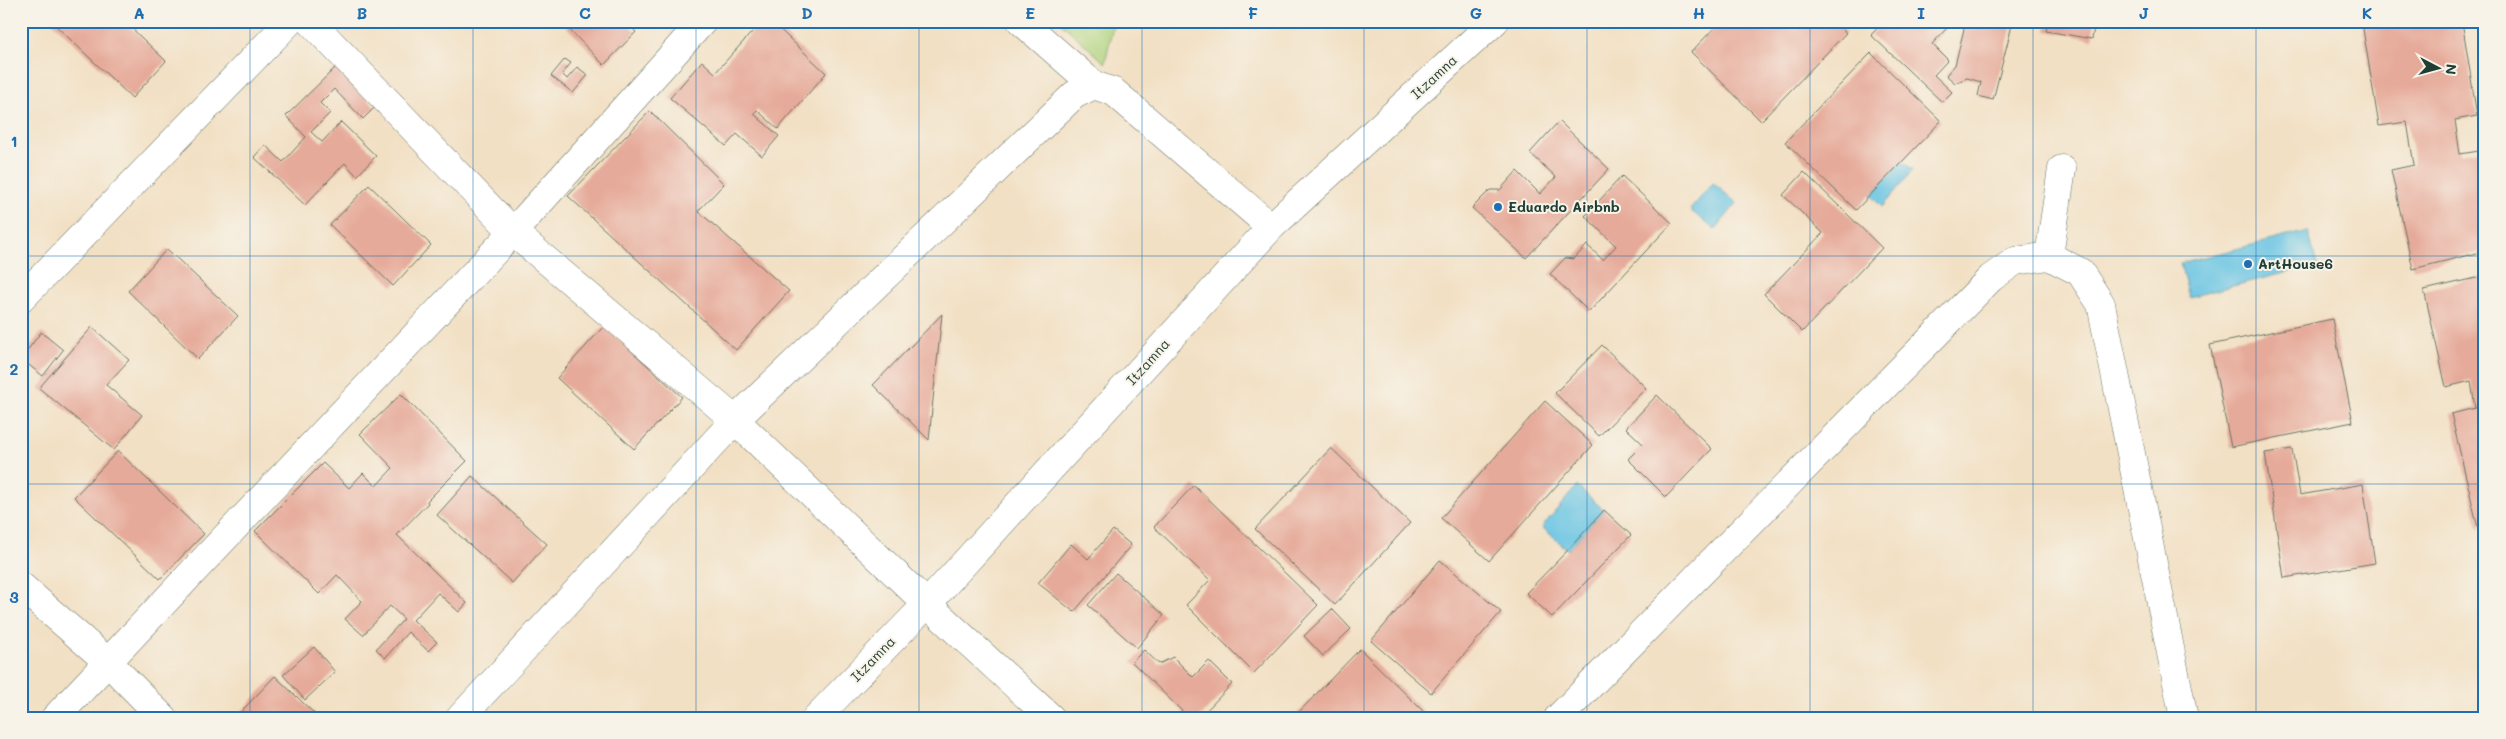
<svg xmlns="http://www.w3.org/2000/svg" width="2506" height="739" font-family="Mali,sans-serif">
<rect width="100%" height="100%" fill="#f7f3e8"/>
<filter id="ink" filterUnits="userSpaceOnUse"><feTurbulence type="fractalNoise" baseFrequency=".02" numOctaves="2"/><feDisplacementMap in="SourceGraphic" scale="10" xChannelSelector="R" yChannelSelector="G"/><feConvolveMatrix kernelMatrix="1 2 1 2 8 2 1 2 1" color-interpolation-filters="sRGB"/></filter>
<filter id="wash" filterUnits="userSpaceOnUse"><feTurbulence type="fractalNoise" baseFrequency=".0096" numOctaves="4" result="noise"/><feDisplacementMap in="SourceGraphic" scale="20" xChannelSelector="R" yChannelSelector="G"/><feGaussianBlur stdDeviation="1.12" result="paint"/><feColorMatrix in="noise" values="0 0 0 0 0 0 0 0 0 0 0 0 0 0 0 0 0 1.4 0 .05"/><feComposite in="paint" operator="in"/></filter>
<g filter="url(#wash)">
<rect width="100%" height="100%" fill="#f2e0c4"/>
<path fill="#aed27b" stroke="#668858" d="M1059,21H1114L1105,63Z"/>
<g fill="#65c3e3" stroke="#42808c">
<path d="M1902,160L1913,170L1882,207L1871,196Z"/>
<path d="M1713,183L1737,203L1715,230L1690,210Z"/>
<path d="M2308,231L2317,265L2189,297L2180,263Z"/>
<path d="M1577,486L1604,510L1568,550L1542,527Z"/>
</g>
<g id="blocks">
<g fill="#e6aa9a">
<path d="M51,21H124L166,61L132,98Z"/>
<path d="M561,21H625L636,32L604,65Z"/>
<path d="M762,21H771L826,73L778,129L757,110L754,114L779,136L762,156L737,134L726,146L670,98L702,61L715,73Z"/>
<path d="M1721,21H1835L1846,33L1761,121L1691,52Z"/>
<path d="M1884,21H1941L1948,27L1932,44L1948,60L1934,75L1952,92L1942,102L1871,35Z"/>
<path d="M1966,21H2013L1993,100L1978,96L1981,82L1967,78L1955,83L1946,75L1955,65Z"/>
<path d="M2048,21H2095L2092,39L2046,31Z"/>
<path d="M2374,21H2462L2477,116L2455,120L2460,154L2485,150V251L2413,269L2391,170L2414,165L2407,122L2379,126L2362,23Z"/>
<path d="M1871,53L1941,121L1856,210L1785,142Z"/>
<path d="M565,59L571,63L562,74L567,79L577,67L588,75L573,93L551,76Z"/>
<path d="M336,67L375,107L363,119L334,89L320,103L330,113L311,132L322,142L341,122L376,156L357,176L345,163L305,205L254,157L265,145L283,162L306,137L286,116Z"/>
<path d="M650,111L724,184L698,211L789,291L736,350L568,196Z"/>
<path d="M1559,121L1609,169L1526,258L1472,208L1490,190H1500L1517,171L1540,194L1556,177L1530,153Z"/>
<path d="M1804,172L1882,248L1802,332L1764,294L1823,233L1783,195Z"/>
<path d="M1622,176L1672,223L1589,312L1550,274L1565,258L1574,259L1587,245L1603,260L1616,246L1585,216Z"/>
<path d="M369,185L431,245L393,286L330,225Z"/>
<path d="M167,249L238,316L198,359L128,291Z"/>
<path d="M2485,276V526L2478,528L2451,414L2475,408L2471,381L2446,387L2424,290Z"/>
<path d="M942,314L932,409L929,440L873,385Z"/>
<path d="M21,316L26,350L21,351Z"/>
<path d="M2332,319L2353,422L2231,447L2210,345Z"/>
<path d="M604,326L682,397L634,449L557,378Z"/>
<path d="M92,327L129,360L106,385L142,415L114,450L39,388Z"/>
<path d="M41,332L63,350L43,376L21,359Z"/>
<path d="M1602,345L1646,388L1599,436L1555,393Z"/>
<path d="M401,394L467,461L427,501L428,503L397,535L467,603L459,612L438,593L413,620L437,642L428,651L408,632L385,658L376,649L404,619L390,606L363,635L345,619L362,601L337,575L319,594L255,531L323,463L349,488L363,473L376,486L393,468L360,434Z"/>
<path d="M1657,395L1712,449L1666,497L1628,459L1643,444L1626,428Z"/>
<path d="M1545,401L1593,445L1489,561L1441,518Z"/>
<path d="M1331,448L1410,523L1335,605L1255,529Z"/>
<path d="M2292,449L2300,495L2363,484L2375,563L2284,578L2265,453Z"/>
<path d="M118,451L204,534L160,579L74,497Z"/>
<path d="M472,476L547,544L512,583L437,515Z"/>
<path d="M1194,485L1318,605L1254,673L1186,605L1210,580L1154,527Z"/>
<path d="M1604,510L1631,535L1552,617L1526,593L1568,550Z"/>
<path d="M1113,530L1131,545L1074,612L1038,583L1071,544L1088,559Z"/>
<path d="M1440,560L1501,612L1431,693L1371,641Z"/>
<path d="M1116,573L1164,615L1137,648L1088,605Z"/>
<path d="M1332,609L1351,629L1323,656L1304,636Z"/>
<path d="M314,647L335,672L305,700L283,675Z"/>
<path d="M1360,649L1423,711L1417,718H1293Z"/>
<path d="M1144,650L1159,664L1173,657L1193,677L1209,661L1232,684L1199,718H1189L1132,662Z"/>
<path d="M275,676L319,718H235Z"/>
</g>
</g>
</g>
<g filter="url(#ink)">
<use href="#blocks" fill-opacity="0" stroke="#697666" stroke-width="1"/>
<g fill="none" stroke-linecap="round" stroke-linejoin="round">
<defs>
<g id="minor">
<path d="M310,21L513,232L735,420L927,604L1051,718"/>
<path d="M1021,21L1094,85L1114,92L1271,227"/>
<path d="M2049,256L2062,169"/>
<path d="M21,299L290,21"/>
<path d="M21,586L107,661L163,718"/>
<path d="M55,718L513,232L703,21"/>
<path d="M460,718L735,420L1074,95L1094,85"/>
<path d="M816,718L927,604L1271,227L1495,21"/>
<path d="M1558,718L1991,278L2015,261L2049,256L2080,272L2101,304L2184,718"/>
</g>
</defs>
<use href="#minor" stroke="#697666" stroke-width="29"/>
<use href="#minor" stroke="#fff" stroke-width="28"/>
</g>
</g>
<path fill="none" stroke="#1f6fb2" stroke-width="1" stroke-opacity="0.55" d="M250,21V718M473,21V718M696,21V718M919,21V718M1142,21V718M1364,21V718M1587,21V718M1810,21V718M2033,21V718M2256,21V718M21,256H2485M21,484H2485"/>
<g fill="#1f6fb2" stroke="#f7f3e8" stroke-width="2">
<circle cx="1498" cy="207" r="5"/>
<circle cx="2248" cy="264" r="5"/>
</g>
<g text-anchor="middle" stroke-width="4" stroke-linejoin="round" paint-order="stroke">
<g font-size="14" fill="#1f3d34" stroke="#f7f3e8">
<text transform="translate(1434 77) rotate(-43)" y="5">Itzamna</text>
<text transform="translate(1148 362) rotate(-48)" y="5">Itzamna</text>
<text transform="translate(873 659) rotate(-46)" y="5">Itzamna</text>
</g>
<g font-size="14" font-weight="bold" fill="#1f3d34" stroke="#f7f3e8" text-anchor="start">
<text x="1508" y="212">Eduardo Airbnb</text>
<text x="2258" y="269">ArtHouse6</text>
</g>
</g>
<rect width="2506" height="739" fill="none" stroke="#f7f3e8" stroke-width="55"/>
<g transform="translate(2438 68) rotate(96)" stroke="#f7f3e8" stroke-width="4" paint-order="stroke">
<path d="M0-4L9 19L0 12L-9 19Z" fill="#1f3d34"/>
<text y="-8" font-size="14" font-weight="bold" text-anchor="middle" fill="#1f3d34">N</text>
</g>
<rect x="28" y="28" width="2450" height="684" fill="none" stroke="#1f6fb2" stroke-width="2"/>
<g font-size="16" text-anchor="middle" font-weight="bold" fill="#1f6fb2">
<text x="139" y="19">A</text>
<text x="362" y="19">B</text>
<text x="585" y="19">C</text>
<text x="807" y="19">D</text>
<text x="1030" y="19">E</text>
<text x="1253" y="19">F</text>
<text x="1476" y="19">G</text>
<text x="1699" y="19">H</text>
<text x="1921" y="19">I</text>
<text x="2144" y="19">J</text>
<text x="2367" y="19">K</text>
<text x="14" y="147">1</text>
<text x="14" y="375">2</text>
<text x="14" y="603">3</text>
</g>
</svg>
